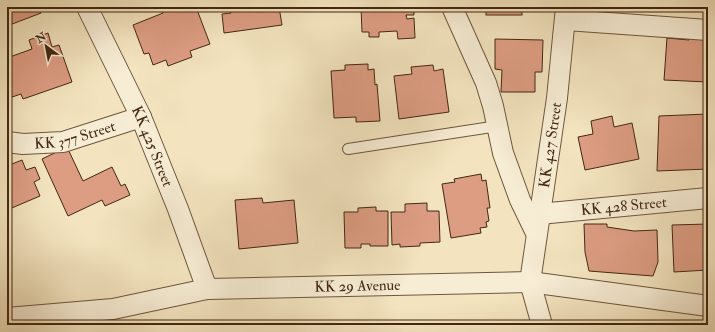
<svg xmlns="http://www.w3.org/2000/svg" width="715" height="332" font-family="'IM FELL Double Pica',serif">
<rect width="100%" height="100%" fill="#f3e4bf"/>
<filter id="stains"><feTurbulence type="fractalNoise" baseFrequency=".005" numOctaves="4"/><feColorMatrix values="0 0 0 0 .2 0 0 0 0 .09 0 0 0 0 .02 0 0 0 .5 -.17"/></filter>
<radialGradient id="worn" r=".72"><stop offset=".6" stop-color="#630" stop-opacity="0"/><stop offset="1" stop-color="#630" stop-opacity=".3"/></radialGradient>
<g fill="#dd9d83" stroke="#422712">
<path d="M7,7H38L41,13L7,26Z"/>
<path d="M178,7H196L210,44L190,51L192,57L168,66L166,60L153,65L149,53L144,54L133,25L163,13L161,8Z"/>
<path d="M230,7H279L282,25L224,33L222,14L231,13Z"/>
<path d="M361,7H414V15H406L407,19L414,18L415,38L398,39L397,31L379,32V37H369V32H362Z"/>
<rect x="486" y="7" width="36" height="8"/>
<path d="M48,33L52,47L59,45L72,82L23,99L21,94L9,98L7,90V58L32,49L29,40Z"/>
<path d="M690,34L708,36V82L664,80L667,38L689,40Z"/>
<path d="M495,39L543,40L542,72H535V92H501L502,70L495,69Z"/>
<path d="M368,64V70L374,69L375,85L377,84L380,121L356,122V117L334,118L331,71L345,70V65Z"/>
<path d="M433,65L434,71L443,69L449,112L399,119L394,76L412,74L411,67Z"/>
<path d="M708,114V169L657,171L659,116Z"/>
<path d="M612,116L614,127L632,123L639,159L585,170L578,137L593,134L591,121Z"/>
<path d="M67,147L83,181L112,167L121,186L125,184L130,195L105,206L102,200L68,216L42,159Z"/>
<path d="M22,160L26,170L35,167L40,179L34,182L40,196L7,210V166Z"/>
<path d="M481,174L482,181L486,180L490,208H487L489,221L486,222L487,227L480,228L481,233L451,238L442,184L455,182L454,179Z"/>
<path d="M262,198L263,203L294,200L298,243L239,249L235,200Z"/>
<path d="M427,203V211H439L440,242L420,243V246L400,247V244L392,245L391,212H405V204Z"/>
<path d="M376,207V211H388V246H370V244H361V248H345L344,212H358V208Z"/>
<path d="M584,224H607V227L634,231L657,230L658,262L653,276L589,271L585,252Z"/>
<path d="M708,224V270L674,272L672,225Z"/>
</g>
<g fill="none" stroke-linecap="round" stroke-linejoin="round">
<defs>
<path id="service" d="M348,149L498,126"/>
<g id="minor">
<path id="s1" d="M87,7L141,117L178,209L207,289"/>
<path d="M452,7L486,83L493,106L503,153L520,200L536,233"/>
<path d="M566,20L708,30"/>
<path id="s2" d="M7,142L23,144L63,142L141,117"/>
<path id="s3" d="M539,214L708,198"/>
<path id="s4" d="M7,318L113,309L207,289L530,282L708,306"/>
<path id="s5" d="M542,325L530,282L557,98L566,7"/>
</g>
</defs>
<use href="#service" stroke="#6e563d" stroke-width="12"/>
<use href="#minor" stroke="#6e563d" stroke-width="22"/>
<use href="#service" stroke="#f7edd5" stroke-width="10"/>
<use href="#minor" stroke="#f7edd5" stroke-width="20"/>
</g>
<g text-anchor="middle" stroke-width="4" stroke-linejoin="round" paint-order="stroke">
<g font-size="15" fill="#422712" stroke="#f7edd5">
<text dy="5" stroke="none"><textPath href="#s2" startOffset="69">KK 377 Street</textPath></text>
<text dy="5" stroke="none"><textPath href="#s5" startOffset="183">KK 427 Street</textPath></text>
<text dy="5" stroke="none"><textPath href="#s1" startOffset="154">KK 425 Street</textPath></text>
<text dy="5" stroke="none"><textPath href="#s3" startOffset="85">KK 428 Street</textPath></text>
<text dy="5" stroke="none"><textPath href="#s4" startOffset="353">KK 29 Avenue</textPath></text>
</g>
</g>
<rect width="715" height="332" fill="none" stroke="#f3e4bf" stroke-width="24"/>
<rect x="8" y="8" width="699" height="316" fill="none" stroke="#422712" stroke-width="2"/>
<rect x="12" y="12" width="691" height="308" fill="none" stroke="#422712"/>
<g transform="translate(46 46) rotate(328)" stroke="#f7edd5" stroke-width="3" paint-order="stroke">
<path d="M0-3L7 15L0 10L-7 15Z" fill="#422712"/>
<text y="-6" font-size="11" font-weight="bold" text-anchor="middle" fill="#422712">N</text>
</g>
<rect width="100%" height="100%" filter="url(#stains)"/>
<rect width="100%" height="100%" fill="url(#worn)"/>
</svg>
